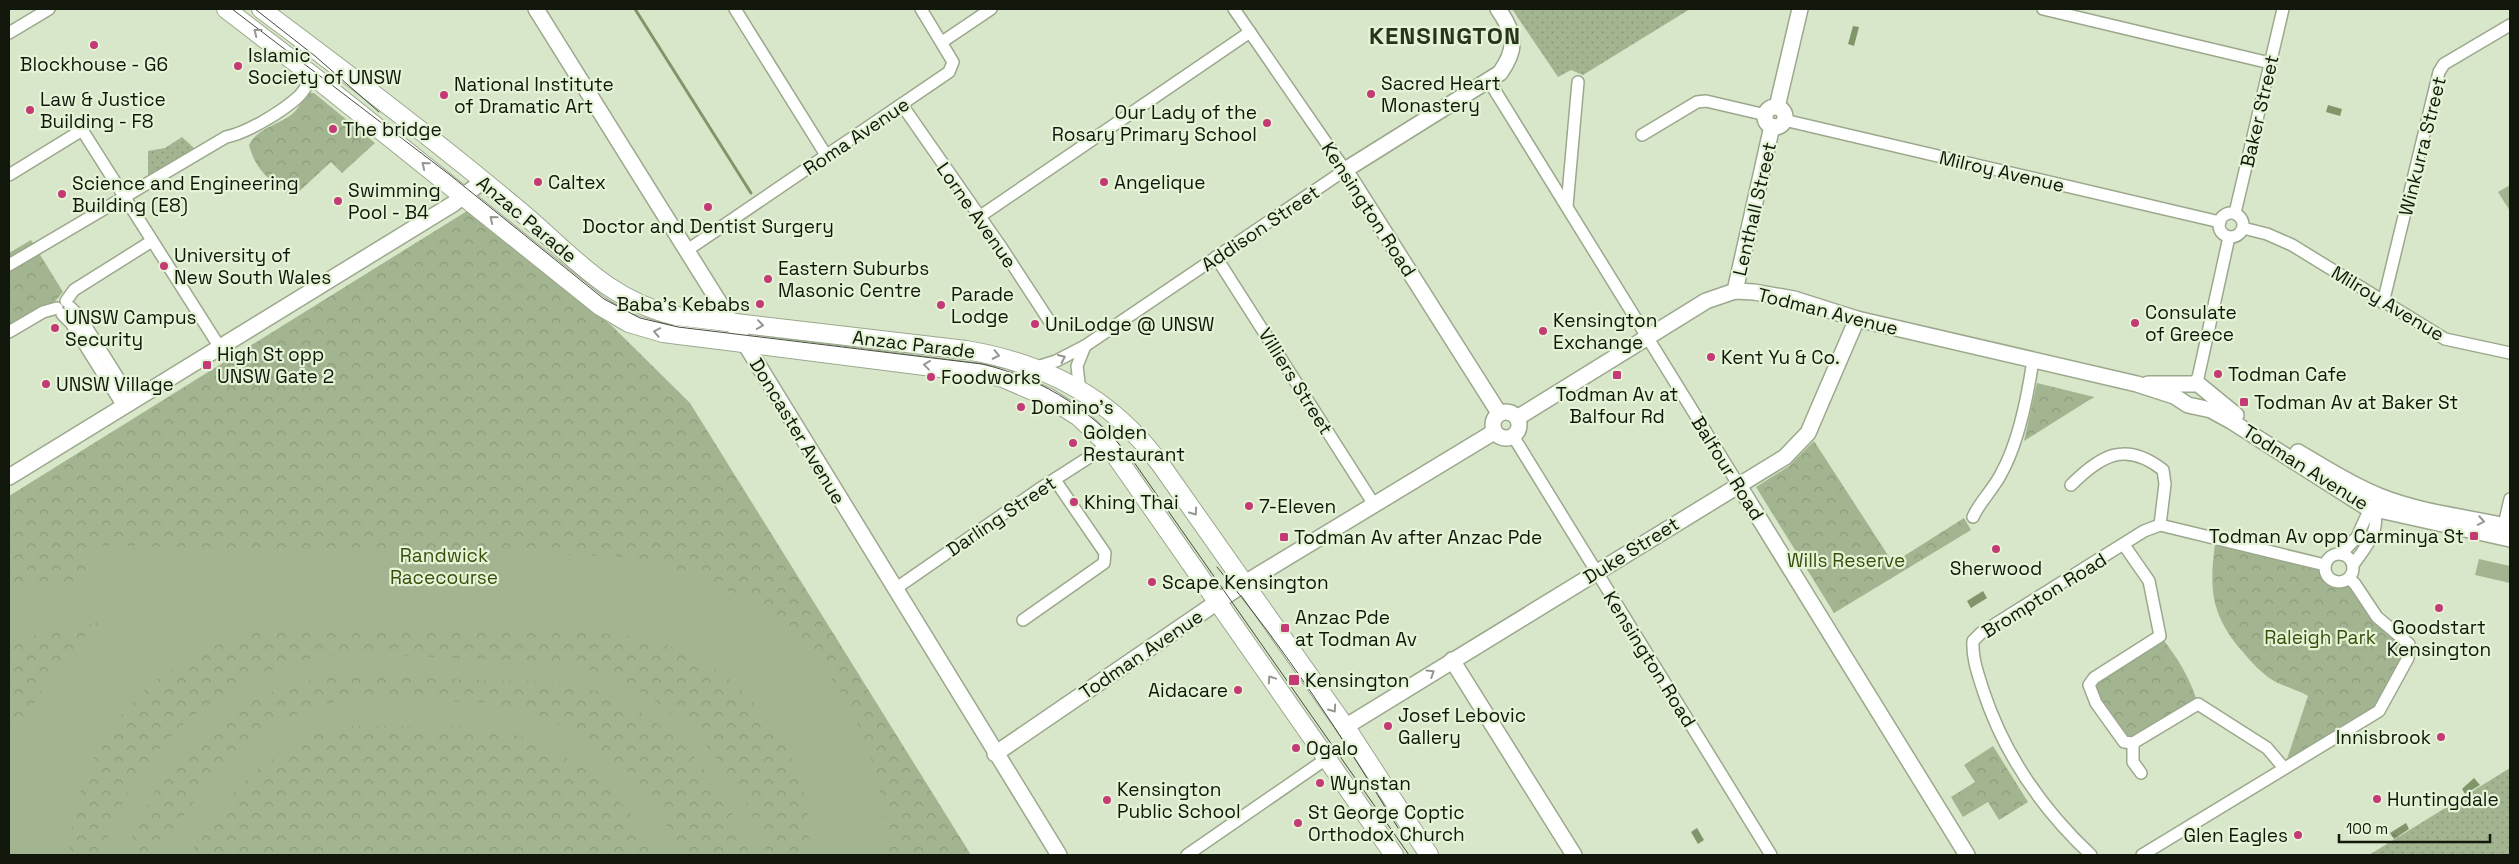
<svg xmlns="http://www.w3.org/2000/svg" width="2519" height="864" font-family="'Space Grotesk',sans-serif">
<defs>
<pattern id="grass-dots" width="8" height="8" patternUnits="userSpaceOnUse" patternTransform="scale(1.25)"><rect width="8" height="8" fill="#a3b590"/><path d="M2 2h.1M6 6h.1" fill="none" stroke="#8b9b7b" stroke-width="1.8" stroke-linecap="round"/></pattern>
<pattern id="forest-crowns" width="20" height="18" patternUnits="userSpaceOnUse" patternTransform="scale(1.25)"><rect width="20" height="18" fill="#a3b590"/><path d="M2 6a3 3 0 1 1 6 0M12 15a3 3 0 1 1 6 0" fill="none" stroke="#8b9b7b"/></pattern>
<pattern id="water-ripples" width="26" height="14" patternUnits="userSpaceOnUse" patternTransform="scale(1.25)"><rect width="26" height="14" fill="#81956a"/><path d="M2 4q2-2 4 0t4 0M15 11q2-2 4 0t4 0" fill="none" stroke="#687956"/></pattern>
</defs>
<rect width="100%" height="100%" fill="#d8e6c9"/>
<g fill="url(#grass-dots)">
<path d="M1512,9H1690L1583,75L1571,70L1558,77Z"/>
<path d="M182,137L194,148L148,176V151L165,148Z"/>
<path d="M2510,768V855H2369Z"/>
</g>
<g fill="url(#forest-crowns)">
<path d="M309,93H314L375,143L342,173L331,162L293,197C271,181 256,172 249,145C258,126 284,125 297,109C302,103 302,98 309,93Z"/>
<path d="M467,211L612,326L690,403L971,855H9V496Z"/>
<path d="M31,240L63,292L52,305L9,329V253Z"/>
<path d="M2037,383L2094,397L2024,441Z"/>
<path d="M1814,441L1893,563L1964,518L1971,530L1834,613L1756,487L1789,466Z"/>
<path d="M2216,537L2325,570L2333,581H2345L2377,617L2409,644L2379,711L2284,768L2308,696C2298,690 2286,687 2276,682C2263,675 2252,663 2242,651C2209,613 2209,585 2216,537Z"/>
<path d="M2160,636C2177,656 2190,678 2198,704L2133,743L2089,686Z"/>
<path d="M1993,746L2028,802L1999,820L1988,802L1963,817L1951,797L1975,782L1964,765Z"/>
</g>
<g fill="#a3b590">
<path d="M2510,185V211L2498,192Z"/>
<path d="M90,545L612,556C737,571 840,645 874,769C882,797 888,826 887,855H810C809,829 809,802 799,777C777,715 726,664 663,644C611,628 547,632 493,631C430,630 367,627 304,626C174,633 77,724 69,855H9V744L52,674L80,641L101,622L9,641V588L89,580Z"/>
<path d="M2479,559L2510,566V583L2475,575Z"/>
<path d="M323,656C374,654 425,657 475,659C507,660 542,658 573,665C666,687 741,764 767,855H749C723,769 649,694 557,682C510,681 463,680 416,678C386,677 355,674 325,678C232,690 151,767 126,855H103C131,750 218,676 323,656Z"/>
<path d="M348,698L496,703L546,718L589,740L629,772L659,809L680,855H651C646,844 642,831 635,821C602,774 549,740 492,729C468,725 441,728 417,727C384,726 351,722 319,733C265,753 215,804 190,855H160C193,794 242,732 311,709C323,704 336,702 348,698Z"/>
</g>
<g fill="url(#water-ripples)">
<path d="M1853,26L1859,27L1854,46L1848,44Z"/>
<path d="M2328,105L2342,109L2340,116L2326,112Z"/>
<path d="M1983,591L1987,598L1971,608L1967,601Z"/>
<path d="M2474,778L2480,785L2465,794L2462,789Z"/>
<path d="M2406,823L2409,829L2394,839L2390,833Z"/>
<path d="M1697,828L1704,840L1698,844L1691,832Z"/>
</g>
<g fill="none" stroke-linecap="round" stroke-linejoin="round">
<path stroke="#81956a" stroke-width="3" d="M635,9L751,193"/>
<defs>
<g id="street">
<path d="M735,9L826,155"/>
<path d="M2043,9L2270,63"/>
<path d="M9,33L49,9"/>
<path d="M942,42L991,9"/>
<path d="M1489,81L1738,484"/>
<path d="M902,105L1001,247L1052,325"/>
<path d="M1784,120L2220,222"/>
<path d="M1642,135L1697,102L1706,101L1766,115"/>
<path d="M9,175L79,132L84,133L219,346"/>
<path d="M1567,206L1578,82"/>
<circle cx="2231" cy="225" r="12"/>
<path d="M2235,213L2283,9"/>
<path d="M979,217L1250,32"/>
<path d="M2243,228L2267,234L2292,245L2445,339L2510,353"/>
<path d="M686,251L949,72L953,62L921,9"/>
<path d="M1216,257L1375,506"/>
<path d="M9,265L226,137C247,133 281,112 297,98C304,92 308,83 313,76"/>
<path d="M66,301L74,290L152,241"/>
<path d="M2383,303L2439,72L2444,64L2510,25"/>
<path d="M70,307L80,317L132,400"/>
<path d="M62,314L71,323L123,406"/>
<path d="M9,332L43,312L57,308"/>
<path d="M1037,367L1056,361L1085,346L1345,170L1234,9"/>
<path d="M2194,382L2198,378L2229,237"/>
<path d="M1080,391L1077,366L1085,346"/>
<path d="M1513,436L1771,855"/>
<path d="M2071,485C2100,456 2125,440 2163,470L2165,484L2160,525"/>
<path d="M1973,517C1980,501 1994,489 2002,472C2019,441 2028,394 2033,360"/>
<path d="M2504,525L2510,499"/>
<path d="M2124,545L2149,581L2160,636L2094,678L2089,685L2096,703L2124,742L2133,743L2198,704L2267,748L2284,768"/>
<circle cx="2339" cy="568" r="14"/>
<path d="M2341,554L2357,537L2366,517L2375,510"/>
<path d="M2353,565C2366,546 2379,534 2375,510"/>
<path d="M895,589L1038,490L1108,445"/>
<path d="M1023,620L1104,563L1105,553L1055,480"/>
<path d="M2133,743V762L2141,773"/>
<path d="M1187,855L1326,759"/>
<path d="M2091,855C2042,809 2004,754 1983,690C1978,674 1972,658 1973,641L1981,633L2144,531L2160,525L2325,565"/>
<path d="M2142,855L2379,711L2408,658L2409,644L2377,617L2355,584L2349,578"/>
</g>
<g id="secondary">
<path d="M536,9L757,363L1059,855"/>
<path d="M1498,9C1515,33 1518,48 1500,73L1345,170L1499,413"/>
<path d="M1777,107L1800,9"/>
<circle cx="1775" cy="117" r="10"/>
<path d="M1735,291L1772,126"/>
<path d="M2148,384H2198L2236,415"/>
<circle cx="1506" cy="425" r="13"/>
<path d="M1517,418L1706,301L1735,291L1754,292L1794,299L1857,319L2137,384L2174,396L2188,405L2211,410L2231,421L2366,507L2510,539"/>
<path d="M2298,452C2325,468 2351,485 2379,496C2421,513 2467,517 2510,527"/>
<path d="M9,477L453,204L483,181"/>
<path d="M1738,484L1967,855"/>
<path d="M1452,660L1574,855"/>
<path d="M1345,727L1785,457L1808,433L1857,319"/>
<path d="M995,754L1245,583L1494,432"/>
</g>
<g id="primary">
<path d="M226,9L313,76L600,306L629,323L663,333L980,373L1003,378L1049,398L1079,417L1108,445L1394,855"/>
<path d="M261,9C347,73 433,138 515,207C570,252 604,299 676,316L966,350C1045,363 1113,399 1161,465L1349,732L1429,855"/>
</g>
</defs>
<use href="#street" stroke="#9ba88c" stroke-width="14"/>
<use href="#secondary" stroke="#9ba88c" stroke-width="18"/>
<use href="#primary" stroke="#9ba88c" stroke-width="20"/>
<use href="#street" stroke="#fff" stroke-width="11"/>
<use href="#secondary" stroke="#fff" stroke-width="15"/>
<use href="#primary" stroke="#fff" stroke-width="18"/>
<g stroke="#464d3d" stroke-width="1">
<path d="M232,9L450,175L604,299L640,318L678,327L982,364C1045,379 1098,413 1136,465L1409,855"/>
<path d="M255,9L315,56L379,112"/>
<path d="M1217,567C1285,648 1343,738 1398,828"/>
</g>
</g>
<defs><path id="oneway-chevron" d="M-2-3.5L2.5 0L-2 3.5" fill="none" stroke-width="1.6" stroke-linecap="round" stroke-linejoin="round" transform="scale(1.25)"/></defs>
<g stroke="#949792">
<use href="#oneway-chevron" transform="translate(257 32) rotate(-142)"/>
<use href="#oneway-chevron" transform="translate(425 165) rotate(-141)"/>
<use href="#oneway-chevron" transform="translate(493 219) rotate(-141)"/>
<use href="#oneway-chevron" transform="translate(760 325) rotate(8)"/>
<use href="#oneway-chevron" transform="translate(657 332) rotate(-169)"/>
<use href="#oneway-chevron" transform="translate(996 355) rotate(12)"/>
<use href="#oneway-chevron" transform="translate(1062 358) rotate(-25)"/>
<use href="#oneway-chevron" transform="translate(927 365) rotate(-173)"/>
<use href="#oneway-chevron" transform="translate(1194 512) rotate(55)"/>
<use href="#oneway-chevron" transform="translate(2481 521) rotate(10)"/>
<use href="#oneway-chevron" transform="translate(1431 673) rotate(-32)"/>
<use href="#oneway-chevron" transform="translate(1271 679) rotate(-124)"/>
<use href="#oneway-chevron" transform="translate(1333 709) rotate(55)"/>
</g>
<g fill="#c33a74" stroke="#e5f4d6" stroke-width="2">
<circle cx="94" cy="45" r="5"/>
<circle cx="238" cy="66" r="5"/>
<circle cx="1371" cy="94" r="5"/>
<circle cx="444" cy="95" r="5"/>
<circle cx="30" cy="110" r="5"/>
<circle cx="1267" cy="123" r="5"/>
<circle cx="333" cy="129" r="5"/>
<circle cx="538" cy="182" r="5"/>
<circle cx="1104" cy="182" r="5"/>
<circle cx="62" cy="194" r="5"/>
<circle cx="338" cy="201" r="5"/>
<circle cx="708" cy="207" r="5"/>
<circle cx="164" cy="266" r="5"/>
<circle cx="768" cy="279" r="5"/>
<circle cx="760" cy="304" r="5"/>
<circle cx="941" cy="305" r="5"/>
<circle cx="2135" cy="323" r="5"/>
<circle cx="1035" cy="324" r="5"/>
<circle cx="55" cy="328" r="5"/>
<circle cx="1543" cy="331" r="5"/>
<circle cx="1711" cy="357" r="5"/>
<rect x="202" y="360" width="10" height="10" rx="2.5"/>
<circle cx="2218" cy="374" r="5"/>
<rect x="1612" y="370" width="10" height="10" rx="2.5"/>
<circle cx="931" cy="377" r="5"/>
<circle cx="46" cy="384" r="5"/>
<rect x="2239" y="397" width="10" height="10" rx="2.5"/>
<circle cx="1021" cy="407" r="5"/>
<circle cx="1073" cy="443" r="5"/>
<circle cx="1074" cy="502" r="5"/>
<circle cx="1249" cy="506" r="5"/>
<rect x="2469" y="531" width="10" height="10" rx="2.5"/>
<rect x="1279" y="532" width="10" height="10" rx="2.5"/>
<circle cx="1996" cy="549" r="5"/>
<circle cx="1152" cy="582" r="5"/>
<circle cx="2439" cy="608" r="5"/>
<rect x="1280" y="623" width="10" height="10" rx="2.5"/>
<rect x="1288" y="674" width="12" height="12" rx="2.5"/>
<circle cx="1238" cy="690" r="5"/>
<circle cx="1388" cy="726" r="5"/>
<circle cx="2441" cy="737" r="5"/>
<circle cx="1296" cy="748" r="5"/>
<circle cx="1320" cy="783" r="5"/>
<circle cx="2377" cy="799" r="5"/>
<circle cx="1107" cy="800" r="5"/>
<circle cx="1298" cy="823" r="5"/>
<circle cx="2298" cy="835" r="5"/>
</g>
<g text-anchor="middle" stroke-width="4.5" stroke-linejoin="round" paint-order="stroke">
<g font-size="19" fill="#12170c" stroke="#e5f4d6" text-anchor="start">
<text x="248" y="62">Islamic<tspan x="248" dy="22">Society of UNSW</tspan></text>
<text x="94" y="71" text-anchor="middle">Blockhouse - G6</text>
<text x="1381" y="90">Sacred Heart<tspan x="1381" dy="22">Monastery</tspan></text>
<text x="454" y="91">National Institute<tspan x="454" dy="22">of Dramatic Art</tspan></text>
<text x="40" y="106">Law &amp; Justice<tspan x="40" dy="22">Building - F8</tspan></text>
<text x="1257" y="119" text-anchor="end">Our Lady of the<tspan x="1257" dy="22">Rosary Primary School</tspan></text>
<text x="343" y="136">The bridge</text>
<text x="548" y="189">Caltex</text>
<text x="1114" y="189">Angelique</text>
<text x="72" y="190">Science and Engineering<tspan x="72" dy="22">Building (E8)</tspan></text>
<text x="348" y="197">Swimming<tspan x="348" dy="22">Pool - B4</tspan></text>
<text x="708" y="233" text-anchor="middle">Doctor and Dentist Surgery</text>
<text x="174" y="262">University of<tspan x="174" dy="22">New South Wales</tspan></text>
<text x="778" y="275">Eastern Suburbs<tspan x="778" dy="22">Masonic Centre</tspan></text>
<text x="951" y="301">Parade<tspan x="951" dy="22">Lodge</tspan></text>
<text x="750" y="311" text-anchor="end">Baba's Kebabs</text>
<text x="2145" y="319">Consulate<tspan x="2145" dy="22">of Greece</tspan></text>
<text x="65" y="324">UNSW Campus<tspan x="65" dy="22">Security</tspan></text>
<text x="1553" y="327">Kensington<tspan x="1553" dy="22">Exchange</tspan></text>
<text x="1045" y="331">UniLodge @ UNSW</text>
<text x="217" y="361">High St opp<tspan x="217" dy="22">UNSW Gate 2</tspan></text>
<text x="1721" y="364">Kent Yu &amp; Co.</text>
<text x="2228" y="381">Todman Cafe</text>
<text x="941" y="384">Foodworks</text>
<text x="56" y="391">UNSW Village</text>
<text x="1617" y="401" text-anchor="middle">Todman Av at<tspan x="1617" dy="22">Balfour Rd</tspan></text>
<text x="2254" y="409">Todman Av at Baker St</text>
<text x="1031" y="414">Domino's</text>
<text x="1083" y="439">Golden<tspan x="1083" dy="22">Restaurant</tspan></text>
<text x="1084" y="509">Khing Thai</text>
<text x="1259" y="513">7-Eleven</text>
<text x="2464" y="543" text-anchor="end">Todman Av opp Carminya St</text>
<text x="1294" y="544">Todman Av after Anzac Pde</text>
<text x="1996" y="575" text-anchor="middle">Sherwood</text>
<text x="1162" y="589">Scape Kensington</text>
<text x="1295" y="624">Anzac Pde<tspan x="1295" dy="22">at Todman Av</tspan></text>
<text x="2439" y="634" text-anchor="middle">Goodstart<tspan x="2439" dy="22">Kensington</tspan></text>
<text x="1305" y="687">Kensington</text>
<text x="1228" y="697" text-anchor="end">Aidacare</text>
<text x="1398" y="722">Josef Lebovic<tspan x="1398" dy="22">Gallery</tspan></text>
<text x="2431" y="744" text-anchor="end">Innisbrook</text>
<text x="1306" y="755">Ogalo</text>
<text x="1330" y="790">Wynstan</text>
<text x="1117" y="796">Kensington<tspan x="1117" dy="22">Public School</tspan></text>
<text x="2387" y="806">Huntingdale</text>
<text x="1308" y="819">St George Coptic<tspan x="1308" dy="22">Orthodox Church</tspan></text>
<text x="2288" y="842" text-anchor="end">Glen Eagles</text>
</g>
<g font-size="19" fill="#12170c" stroke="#e5f4d6">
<text transform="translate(2259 111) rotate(-77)" y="7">Baker Street</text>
<text transform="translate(856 136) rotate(-34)" y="7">Roma Avenue</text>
<text transform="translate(2422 146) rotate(-76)" y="7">Winkurra Street</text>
<text transform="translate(2002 171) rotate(13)" y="7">Milroy Avenue</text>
<text transform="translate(1369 209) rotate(57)" y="7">Kensington Road</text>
<text transform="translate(1754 209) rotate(-77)" y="7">Lenthall Street</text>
<text transform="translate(977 215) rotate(55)" y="7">Lorne Avenue</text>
<text transform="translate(527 219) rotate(40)" y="7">Anzac Parade</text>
<text transform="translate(1260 228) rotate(-34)" y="7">Addison Street</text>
<text transform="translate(2388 303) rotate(31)" y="7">Milroy Avenue</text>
<text transform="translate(1828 311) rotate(14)" y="7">Todman Avenue</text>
<text transform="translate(914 344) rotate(7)" y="7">Anzac Parade</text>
<text transform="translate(1296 381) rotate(58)" y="7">Villiers Street</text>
<text transform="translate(798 431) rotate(59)" y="7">Doncaster Avenue</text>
<text transform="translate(2306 467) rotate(32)" y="7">Todman Avenue</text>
<text transform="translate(1728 468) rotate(58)" y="7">Balfour Road</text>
<text transform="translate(1001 516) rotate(-34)" y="7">Darling Street</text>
<text transform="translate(1631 550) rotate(-32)" y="7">Duke Street</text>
<text transform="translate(2044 595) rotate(-32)" y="7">Brompton Road</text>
<text transform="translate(1141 654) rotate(-34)" y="7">Todman Avenue</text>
<text transform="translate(1650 659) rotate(58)" y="7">Kensington Road</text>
</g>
<g font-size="19" fill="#364f0b" stroke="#e5f4d6">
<text x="444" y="562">Randwick<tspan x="444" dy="22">Racecourse</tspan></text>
<text x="1846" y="567">Wills Reserve</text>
<text x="2320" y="644">Raleigh Park</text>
</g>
<g font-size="24" font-weight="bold" letter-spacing="1" fill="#29331c" stroke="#e5f4d6">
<text x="1445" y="44">KENSINGTON</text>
</g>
</g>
<rect width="2519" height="864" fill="none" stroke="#12170c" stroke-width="20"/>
<path d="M2339 834v8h151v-8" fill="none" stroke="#12170c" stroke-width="2.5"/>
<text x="2346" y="834" font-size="15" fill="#12170c" stroke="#e5f4d6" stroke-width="4" paint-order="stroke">100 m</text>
</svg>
